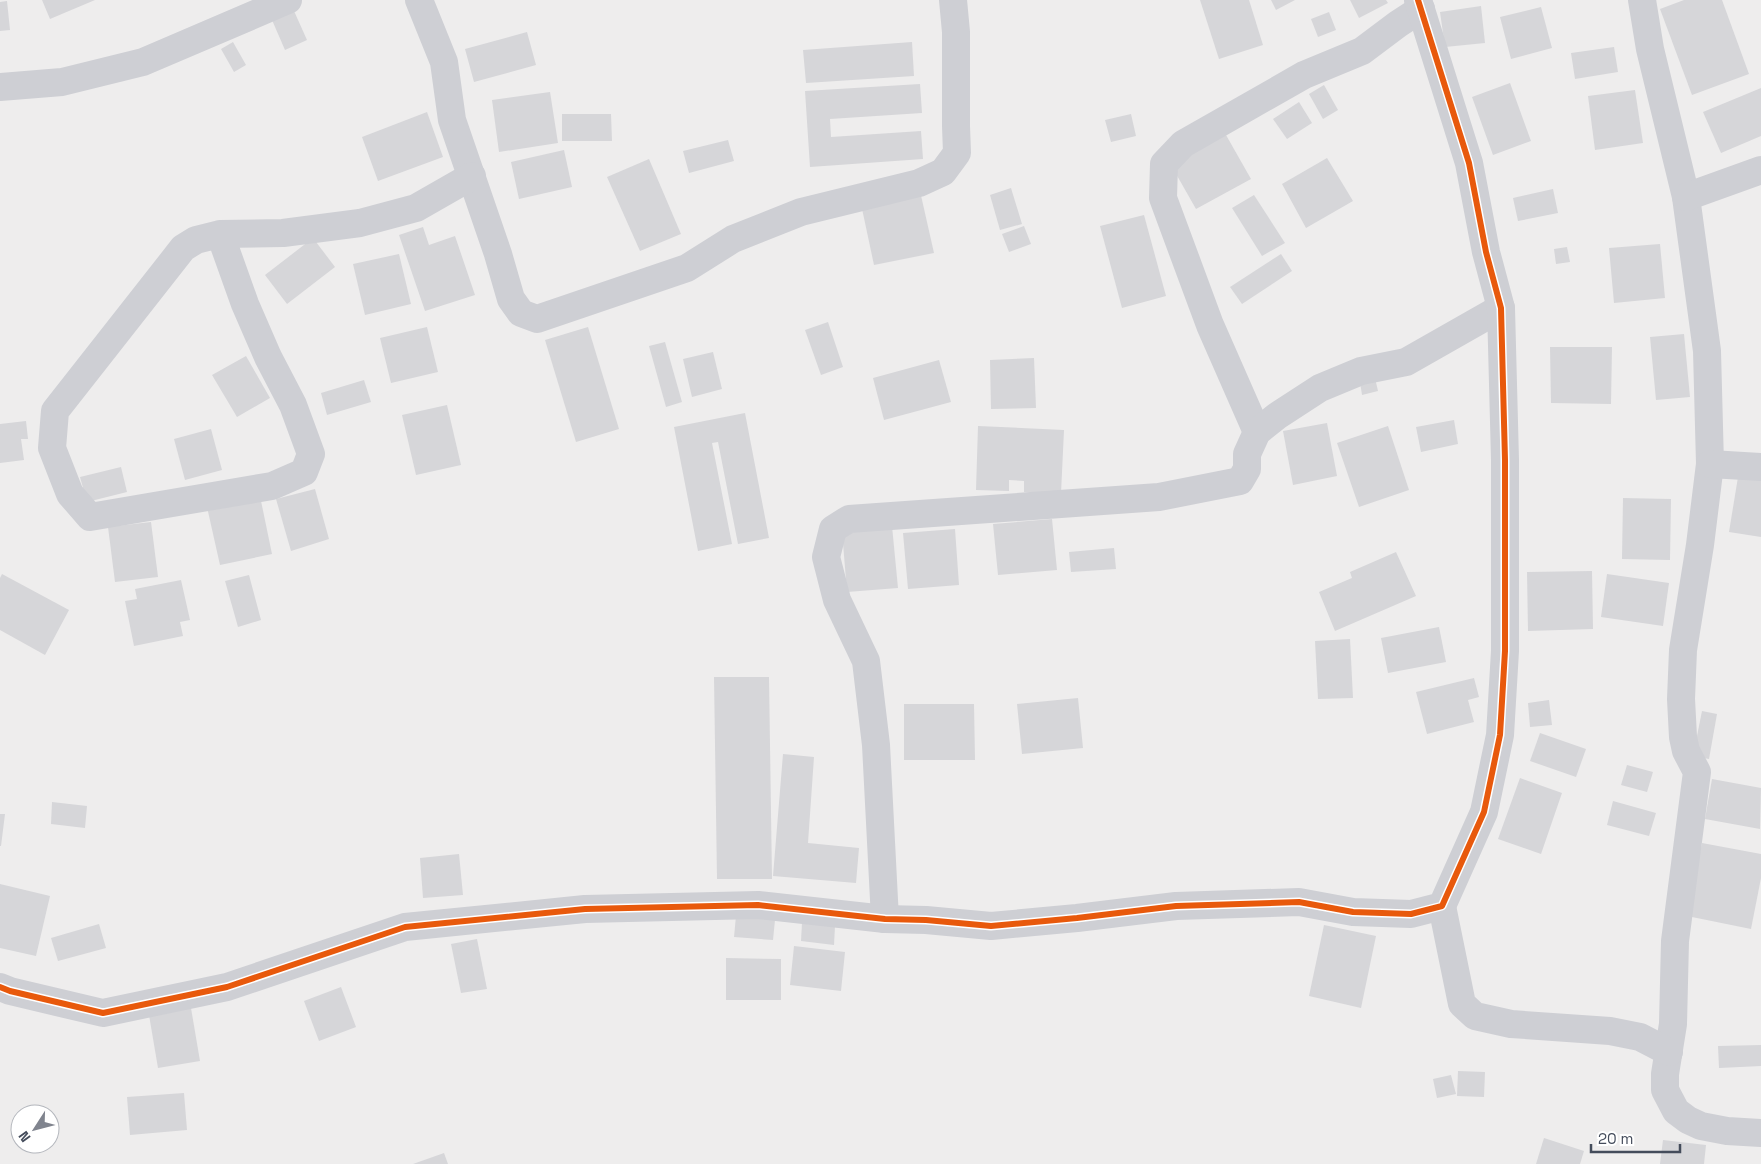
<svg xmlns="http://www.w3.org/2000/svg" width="1761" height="1164" font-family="'Space Grotesk',sans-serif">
<rect width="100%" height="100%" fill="#eeeded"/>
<g fill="#d6d6d9">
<path d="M42,0H95L50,19Z"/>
<path d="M1200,0H1249L1263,45L1219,59Z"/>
<path d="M1271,0H1295L1276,10Z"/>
<path d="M1350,0H1386L1388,3L1359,18Z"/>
<path d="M1684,0H1722L1749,74L1692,95L1660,9Z"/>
<path d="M7,1L10,30L0,31V2Z"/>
<path d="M1481,6L1485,43L1445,47L1440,12Z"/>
<path d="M1541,7L1552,48L1511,59L1500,17Z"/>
<path d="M294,11L307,40L285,50L272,20Z"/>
<path d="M1329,12L1336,30L1318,37L1311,19Z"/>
<path d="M527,32L536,65L474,82L465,49Z"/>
<path d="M233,42L246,65L234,72L221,49Z"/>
<path d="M912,42L914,76L806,83L803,50Z"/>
<path d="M1614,47L1618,72L1575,79L1571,53Z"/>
<path d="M1510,83L1531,141L1493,155L1472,97Z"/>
<path d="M920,84L922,113L830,119L831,137L921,131L923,159L810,167L805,91Z"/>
<path d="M1324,85L1338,110L1323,119L1309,94Z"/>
<path d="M1761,88V136L1721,153L1703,112Z"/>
<path d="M1635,90L1643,143L1595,150L1588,96Z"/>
<path d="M550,92L558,143L499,152L492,100Z"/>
<path d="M1299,102L1312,123L1287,139L1273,119Z"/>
<path d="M427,112L443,157L378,181L362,137Z"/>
<path d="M562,114H611L612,141H562Z"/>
<path d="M1131,114L1136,136L1111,142L1105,120Z"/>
<path d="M1226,135L1251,179L1196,209L1171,165Z"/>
<path d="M728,140L734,161L689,173L683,151Z"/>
<path d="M564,150L572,187L519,199L511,162Z"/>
<path d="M1327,158L1353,201L1306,228L1282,184Z"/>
<path d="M649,159L681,234L640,251L607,177Z"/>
<path d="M1011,188L1022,224L1000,230L990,195Z"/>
<path d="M1553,189L1558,213L1518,221L1513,198Z"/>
<path d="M920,191L934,253L874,265L861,204Z"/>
<path d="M1254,195L1285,243L1262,256L1232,208Z"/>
<path d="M1144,215L1166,296L1122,308L1100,226Z"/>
<path d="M1024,226L1031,244L1009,252L1002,234Z"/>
<path d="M423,227L429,245L455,236L475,295L425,311L399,235Z"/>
<path d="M313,238L335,267L287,304L265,275Z"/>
<path d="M1660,244L1665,298L1614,303L1609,248Z"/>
<path d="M1567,247L1570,262L1556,264L1554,249Z"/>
<path d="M399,254L411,304L365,315L353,264Z"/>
<path d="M1281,254L1292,271L1242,304L1230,287Z"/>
<path d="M828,322L843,367L821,375L805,330Z"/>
<path d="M427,327L438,372L391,383L380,338Z"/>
<path d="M588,327L619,429L576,442L545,340Z"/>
<path d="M1684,334L1690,397L1656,400L1650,337Z"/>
<path d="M665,342L682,402L666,407L649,346Z"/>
<path d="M1550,347H1612L1611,404L1551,403Z"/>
<path d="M713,352L722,389L692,397L683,359Z"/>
<path d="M246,356L270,398L237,417L212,375Z"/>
<path d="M1034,358L1036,408L991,409L990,360Z"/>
<path d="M939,360L951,402L884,420L873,378Z"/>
<path d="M1375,378L1378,391L1362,395L1360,382Z"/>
<path d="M364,380L371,402L327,415L321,393Z"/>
<path d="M447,405L461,465L416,475L402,415Z"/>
<path d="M745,413L769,538L738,544L718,442L712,443L732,544L698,551L674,427Z"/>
<path d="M1454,420L1458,444L1421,452L1416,427Z"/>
<path d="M26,421L28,439H21L24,460L0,463V424Z"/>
<path d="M1327,423L1337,476L1293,485L1283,431Z"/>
<path d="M978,426L1064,430L1061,493L1024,492V481L1009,480V491L976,490Z"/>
<path d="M1388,426L1409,490L1359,507L1337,443Z"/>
<path d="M211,429L222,470L185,480L174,439Z"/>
<path d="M121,467L127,492L87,502L80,477Z"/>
<path d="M1738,477L1761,480V537L1729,532Z"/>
<path d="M315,489L329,539L291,551L276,499Z"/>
<path d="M260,496L272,554L220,565L207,507Z"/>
<path d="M1623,498L1671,499L1670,560L1622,559Z"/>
<path d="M1052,519L1057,570L998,575L993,524Z"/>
<path d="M151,522L158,577L115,582L108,527Z"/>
<path d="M892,526L898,588L847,592L842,531Z"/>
<path d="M955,529L959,585L908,589L903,533Z"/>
<path d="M1114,548L1116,569L1071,572L1069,552Z"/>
<path d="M1396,552L1416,596L1335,631L1319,592L1352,578L1350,572Z"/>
<path d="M1592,571L1593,629L1528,631L1527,572Z"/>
<path d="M2,574L69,610L45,655L0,630V578Z"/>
<path d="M1607,574L1669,583L1663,626L1601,617Z"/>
<path d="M249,575L261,620L238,627L225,581Z"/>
<path d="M181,580L190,620L180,622L183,636L134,646L125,601L137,599L135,589Z"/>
<path d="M1439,627L1446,662L1388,673L1381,638Z"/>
<path d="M1350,639L1353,698L1318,699L1315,641Z"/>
<path d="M714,677H769L772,879H717Z"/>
<path d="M1474,678L1479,697L1468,700L1474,722L1427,734L1416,692Z"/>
<path d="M1078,698L1083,748L1022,754L1017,704Z"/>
<path d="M1549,700L1552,725L1530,727L1528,703Z"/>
<path d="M904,704H974L975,760H904Z"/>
<path d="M1702,711L1717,714L1709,759L1693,756Z"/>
<path d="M1540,733L1586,749L1576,777L1530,761Z"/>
<path d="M783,754L814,757L808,843L859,848L856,883L773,876Z"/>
<path d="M1627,765L1653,772L1647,792L1621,785Z"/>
<path d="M1520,778L1562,793L1541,854L1498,839Z"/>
<path d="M1712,779L1761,788L1760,829L1705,819Z"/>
<path d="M1613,801L1656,813L1649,836L1607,825Z"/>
<path d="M52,802L87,806L85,828L51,824Z"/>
<path d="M0,814H5L1,846H0Z"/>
<path d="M1702,843L1761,854V878L1751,929L1687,916Z"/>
<path d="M459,854L463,895L423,898L420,858Z"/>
<path d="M0,884L50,896L36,956L0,948Z"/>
<path d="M736,916L775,920L773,940L734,937Z"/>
<path d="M802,923L835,926L834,945L801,941Z"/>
<path d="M99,924L106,948L58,961L51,938Z"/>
<path d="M1324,925L1376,936L1361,1008L1309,996Z"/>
<path d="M477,939L487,989L461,993L451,944Z"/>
<path d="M794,946L845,952L841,991L790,985Z"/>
<path d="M726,958L781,959V1000H726Z"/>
<path d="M341,987L356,1027L319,1041L304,1001Z"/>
<path d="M191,1008L200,1061L158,1068L149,1015Z"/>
<path d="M1761,1045V1066L1719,1068L1718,1046Z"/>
<path d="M1458,1071L1485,1072L1484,1097L1457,1096Z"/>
<path d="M1451,1075L1456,1094L1437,1098L1433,1079Z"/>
<path d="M184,1093L187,1130L130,1135L127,1097Z"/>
<path d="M1544,1138L1584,1151L1580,1164H1536Z"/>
<path d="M1663,1140L1706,1145L1704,1164H1660Z"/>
<path d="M444,1153L448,1164H413Z"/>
</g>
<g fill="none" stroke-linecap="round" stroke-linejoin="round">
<g stroke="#cecfd4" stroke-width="28">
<path d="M419,0L444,62L452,120L498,254L511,299L521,313L537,319L687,268L733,239L801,212L919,183L943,172L957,153L956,126V32L953,0"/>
<path d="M1642,0L1650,49L1686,197L1707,351L1710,464L1700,545L1683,650L1681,699L1683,737L1686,751L1697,772L1675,941L1673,1024L1665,1074V1090L1676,1111L1688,1120L1701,1126L1727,1131L1761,1133"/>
<path d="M0,87L62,82L143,62L288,0"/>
<path d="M1686,197L1761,170"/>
<path d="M220,234L196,240L183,248L55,411L52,448L70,494L90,517L272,486L304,472L311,454L293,405L268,357L245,304L220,234L283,233L360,223L416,208L472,176"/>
<path d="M1257,432L1210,325L1163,198L1164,164L1183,144L1304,75L1362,51L1398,24L1421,9"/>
<path d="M1710,464L1761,467"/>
<path d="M1442,906L1462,1004L1475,1016L1511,1024L1610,1031L1640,1037L1669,1052"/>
<path d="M885,919L876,745L866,661L837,600L826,557L833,529L849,519L1159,497L1240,481L1247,469V454L1257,432L1277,416L1320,388L1361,371L1406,362L1501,308"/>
<path d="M0,987L10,991L103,1013L227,987L405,927L585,909L758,905L885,919L926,920L991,926L1077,918L1176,906L1299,902L1353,912L1411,914L1442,906L1484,812L1500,735L1505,651V460L1501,308L1486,252L1469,163L1418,0"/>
</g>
<defs>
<path id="cycleway" d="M0,987L10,991L103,1013L227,987L405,927L585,909L758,905L885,919L926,920L991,926L1077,918L1176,906L1299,902L1353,912L1411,914L1442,906L1484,812L1500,735L1505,651V460L1501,308L1486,252L1469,163L1418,0"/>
</defs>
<use href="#cycleway" stroke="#fff" stroke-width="9"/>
<use href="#cycleway" stroke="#e8590c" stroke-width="6"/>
</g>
<g transform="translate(35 1129) rotate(234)"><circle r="24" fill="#ffffff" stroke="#b4b7bd"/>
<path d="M0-4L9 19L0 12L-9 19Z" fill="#80848e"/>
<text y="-8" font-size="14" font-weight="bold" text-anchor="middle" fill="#444c5b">N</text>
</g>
<path d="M1591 1144v8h89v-8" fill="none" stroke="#444c5b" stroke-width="2.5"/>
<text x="1598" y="1144" font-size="15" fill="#444c5b" stroke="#ffffff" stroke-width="4" paint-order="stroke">20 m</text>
</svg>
